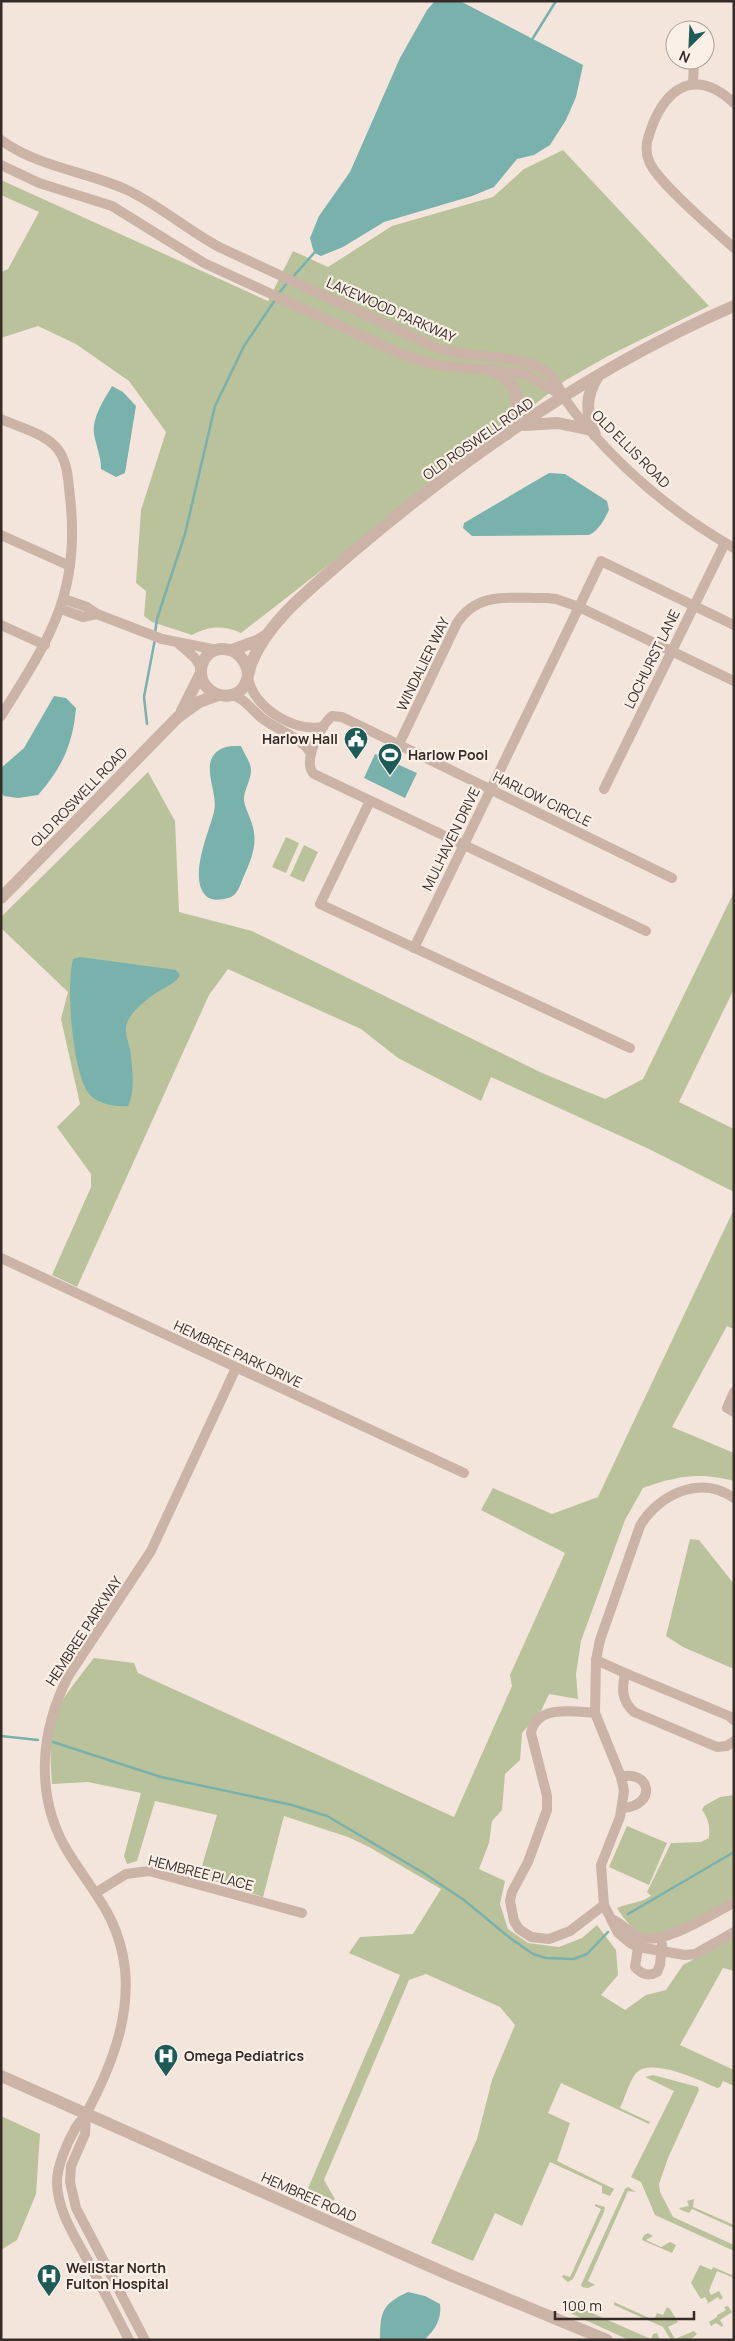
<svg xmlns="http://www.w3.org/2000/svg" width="735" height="2341" font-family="Manrope,sans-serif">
<rect width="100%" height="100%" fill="#f3e5db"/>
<g fill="#bac29b">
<path d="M563,150L709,306L608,356L566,380L241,633C222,625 209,626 192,635L152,622L144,616L146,591L136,583L141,510L166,432L129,381L76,344L38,326L1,338V272L8,269L39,212L1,195V180L268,301L293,251L328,267L392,226L493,197L524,169Z"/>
<path d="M148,772L175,821L179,912L252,931L542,1073L605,1099L643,1079L734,892V989L679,1102L734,1129V1192L649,1149L491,1077L481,1101L398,1058L361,1029L228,969L209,995L77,1287L52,1275L91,1187V1174L57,1127L80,1104L61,1019L68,992L1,928V917Z"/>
<path d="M286,837L299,843L286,873L272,867Z"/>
<path d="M304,845L318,852L304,882L290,876Z"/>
<path d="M734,1209V1329L727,1326L672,1427L734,1453V1481C698,1472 678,1476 643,1488L625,1520L581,1641L576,1674L578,1699L549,1694L541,1711L522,1733L520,1760L505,1774L502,1810L492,1821L489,1843L479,1869L505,1881L500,1904L508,1929L528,1943L559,1947L582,1938L597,1925L616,1950L618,1975L601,1995L625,2010L646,1995L666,1990L683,1965L734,1937V1971L723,1968L680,2045L734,2070V2086L723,2081L720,2087L717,2088C700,2080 651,2057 636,2073C630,2080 624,2100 620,2108L650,2122L649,2124L561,2083L548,2113L570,2123L557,2161L614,2189L610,2196L602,2193V2186L550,2162L522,2226L495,2213L473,2261L431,2243L477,2139L492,2080L515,2025L500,2007L426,1974L409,1980L324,2180L335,2199L327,2204L306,2193L400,1975L349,1953L360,1937L413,1934L441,1889L369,1847L348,1837L284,1816L263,1897L199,1876L217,1815L155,1801L137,1861L127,1864L124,1856L141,1793L88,1782L52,1784C50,1756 48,1723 64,1698C73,1684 84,1671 94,1658L134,1663L138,1673L454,1817L512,1686L510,1675L565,1553L481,1510L493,1488L552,1514L598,1497Z"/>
<path d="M690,1539L699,1540L734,1584V1669L683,1647L666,1636Z"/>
<path d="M734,1795V1900C718,1908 662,1940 648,1936C633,1932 625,1920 617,1908C629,1903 640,1903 651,1896L647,1892L671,1843L701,1842L709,1838C710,1827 709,1819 702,1810L704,1806L720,1797Z"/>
<path d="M627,1826L667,1843L649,1885L609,1867Z"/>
<path d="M653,2075L698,2087L699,2090L668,2158L659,2184L660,2192L673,2217L734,2245V2251L655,2215L641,2182L631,2177L674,2091L645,2077Z"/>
<path d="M1,2116L40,2134L36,2194L17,2240L1,2250Z"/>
<path d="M628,2187L636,2192L628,2191L588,2281L595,2285L588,2288L582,2287L581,2285L625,2189Z"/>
<path d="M694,2199L693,2207L734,2225V2228L692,2209L689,2213L681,2210L679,2208L689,2206L687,2201Z"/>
<path d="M595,2204L605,2207L604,2212L573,2279L568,2282L562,2277L563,2275L570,2277L601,2209L595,2206Z"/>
<path d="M648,2233L653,2236L646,2240L661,2247L670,2242L676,2245L672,2253L642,2240L644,2235Z"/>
<path d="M700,2265L712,2270L713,2267L734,2276V2278L717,2271L709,2291L711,2295L719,2291L723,2298L720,2300L718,2297L707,2304L708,2302L705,2297L701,2299L691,2283Z"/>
<path d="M576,2302H584L587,2304L585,2310L651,2339L653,2334L657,2333L660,2340H629L572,2314L571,2307Z"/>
<path d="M614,2302L654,2320L657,2313L663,2315L667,2307L670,2309L678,2322L668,2327L675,2339L694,2331L697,2334L690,2340H671L663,2327L614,2305Z"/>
<path d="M728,2306L732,2312L720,2320L723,2325L722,2327L716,2323L711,2326L709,2322L717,2317V2315L726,2310L724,2307Z"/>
</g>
<g fill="#79b1ad">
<path d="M435,1H460L583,65L576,97L566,120L550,145L534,155L517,159L494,187L472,196L384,222L343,247L321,256L314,253L310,238L319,216L350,172L400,58L427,10Z"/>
<path d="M112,386L123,392L136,406L125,473L116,477L101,469C101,456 96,446 94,434C92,417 104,400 112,386Z"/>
<path d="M549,473L565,474L607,501L609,510C604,520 599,530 589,535L472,536L463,528L464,523Z"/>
<path d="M54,696L66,698L76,708C73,744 62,768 38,795L18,798L4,796L1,792V768L24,748Z"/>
<path d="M232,746H241C244,754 251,762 251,770C251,780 244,790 244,799C244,805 249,815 251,821C259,842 252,858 243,878C240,886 237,896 228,898C221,900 211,901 206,896C188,878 209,832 214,812C218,795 206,776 211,760C215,750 223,747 232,746Z"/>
<path d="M375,754L417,773L405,798L364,778Z"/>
<path d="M80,957L176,970L180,975C175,984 167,986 159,991C149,997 131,1011 127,1023C124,1033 128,1040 130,1049C132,1067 136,1089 128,1106C115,1107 95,1104 87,1091C72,1065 66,988 73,959Z"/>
<path d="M408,2292L425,2296L440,2304C442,2319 435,2330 424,2340H380C380,2312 382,2304 408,2292Z"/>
</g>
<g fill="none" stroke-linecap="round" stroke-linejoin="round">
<g stroke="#79b1ad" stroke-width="2.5">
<path d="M533,38L556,1"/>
<path d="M292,278L314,253"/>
<path d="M279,293L288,282"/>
<path d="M155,633L157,619L185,534L215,406L244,346L275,300"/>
<path d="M147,724L144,697L155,639"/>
<path d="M1,1736L38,1740"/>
<path d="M53,1742L161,1777L292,1805L327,1816L422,1872L464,1900L510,1938L533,1954L546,1958L574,1959L587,1954L608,1932"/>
<path d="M628,1914L734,1852"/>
</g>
<g stroke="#cbb3a7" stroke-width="10">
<path d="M693,84L694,62"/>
<path d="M734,103C701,72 672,81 654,121C649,135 643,147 649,161C656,181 715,231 734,248"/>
<path d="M1,140C38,167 84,171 125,189C158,204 187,230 219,247L433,346C467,360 514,352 544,370C555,377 557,386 564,397C570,407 579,418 587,427C629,476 678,516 734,548"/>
<path d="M1,165L39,183L112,206L204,263L401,354L436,365L526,374L564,397"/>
<path d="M1,419C19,427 42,433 55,446C68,459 68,480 70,497C81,593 50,638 1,716"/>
<path d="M1,535L70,566"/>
<path d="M64,599L87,607L97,614L162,639L217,650"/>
<path d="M61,609L83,617L97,614"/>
<path d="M1,625L45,645"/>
<path d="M179,644L195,658L202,669"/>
<path d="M248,678C254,708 293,732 323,727"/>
<path d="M232,695C246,699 252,711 263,719C279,731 299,736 311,753"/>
<path d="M399,744L457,623C478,590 513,599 547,598L556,599L579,607L601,561L734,625"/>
<path d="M604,789L725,543"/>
<path d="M370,801L320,904L630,1048"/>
<path d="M646,931L314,774C302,762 320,726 332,716L342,717L672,878"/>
<path d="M414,948L579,607L734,681"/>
<path d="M1,1258L464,1473"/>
<path d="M734,1392L727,1408L734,1412"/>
<path d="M734,1498C700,1474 658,1495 640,1526L600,1640L596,1660L595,1713L621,1777L624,1791L620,1817L601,1865L604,1905L618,1933L630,1943L638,1947L685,1955L695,1954L734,1932"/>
<path d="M596,1660L625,1673"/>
<path d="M595,1713C573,1711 536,1705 531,1733L547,1796V1810L528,1862L512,1892L510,1901L514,1921L519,1929L531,1937L549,1939L570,1931L604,1905"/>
<path d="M734,1720L729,1716L625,1673C622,1689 621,1700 634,1712L717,1747L727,1746L734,1741"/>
<path d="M621,1777C650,1769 658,1805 623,1808"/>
<path d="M97,1892L126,1874L149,1871L302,1913"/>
<path d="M613,1920C623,1924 632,1936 642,1938C667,1944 711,1914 734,1903"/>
<path d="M639,1941L635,1967C641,1974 649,1977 657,1972L660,1965L662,1944"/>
<path d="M86,2115L85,2134L71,2166L70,2182L76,2208L145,2340"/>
<path d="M129,2340C116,2314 102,2288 89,2263C76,2238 57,2211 57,2182C57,2166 67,2143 75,2129C78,2123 83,2119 86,2114C110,2070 130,2020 125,1969C119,1917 94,1894 68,1852C34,1796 40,1730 69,1675L151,1551L236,1368"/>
</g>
<g stroke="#cbb3a7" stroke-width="12">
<path d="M491,369C524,387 521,404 507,434"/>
<path d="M524,425L558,423L591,430"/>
<path d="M595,435C586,413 585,396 598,376"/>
<path d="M232,650L257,641L267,635"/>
<path d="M248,674C245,643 204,640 201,670C199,692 227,704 242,689C248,682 248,673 251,664C268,620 313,587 348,556C464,457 593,367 734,306"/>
<path d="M182,711L201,673"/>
<path d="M1,898L178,717L199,702L218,695"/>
<path d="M1,2076L452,2276L607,2340"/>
</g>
</g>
<defs>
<symbol id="civic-pin" viewBox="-11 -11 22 30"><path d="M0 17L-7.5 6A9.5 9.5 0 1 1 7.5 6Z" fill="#1c5b57" stroke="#faf0e8"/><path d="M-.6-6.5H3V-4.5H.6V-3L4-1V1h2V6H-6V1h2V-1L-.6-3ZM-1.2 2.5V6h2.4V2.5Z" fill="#fff"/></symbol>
<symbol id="stadium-pin" viewBox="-11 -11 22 30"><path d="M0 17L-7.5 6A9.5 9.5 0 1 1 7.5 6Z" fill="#1c5b57" stroke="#faf0e8"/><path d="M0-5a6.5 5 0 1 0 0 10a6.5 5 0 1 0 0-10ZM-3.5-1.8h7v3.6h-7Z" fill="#fff"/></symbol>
<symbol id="hospital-pin" viewBox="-11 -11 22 30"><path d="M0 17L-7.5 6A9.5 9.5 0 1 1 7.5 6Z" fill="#1c5b57" stroke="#faf0e8"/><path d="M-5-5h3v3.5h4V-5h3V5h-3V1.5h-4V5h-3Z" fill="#fff"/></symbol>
</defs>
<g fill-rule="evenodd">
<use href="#civic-pin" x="342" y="725" width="28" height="38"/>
<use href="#stadium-pin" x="376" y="741" width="28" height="38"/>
<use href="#hospital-pin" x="152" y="2042" width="28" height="38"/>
<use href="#hospital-pin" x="35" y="2262" width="28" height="38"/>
</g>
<g text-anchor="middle" stroke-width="4.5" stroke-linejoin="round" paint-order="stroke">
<g font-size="14" fill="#372b28" stroke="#faf0e8">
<text transform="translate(391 310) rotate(24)" y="5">LAKEWOOD PARKWAY</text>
<text transform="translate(478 439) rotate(-35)" y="5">OLD ROSWELL ROAD</text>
<text transform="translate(631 449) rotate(45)" y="5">OLD ELLIS ROAD</text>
<text transform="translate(652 659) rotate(-64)" y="5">LOCHURST LANE</text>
<text transform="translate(423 664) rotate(-64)" y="5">WINDALIER WAY</text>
<text transform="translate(79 797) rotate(-46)" y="5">OLD ROSWELL ROAD</text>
<text transform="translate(542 799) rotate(26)" y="5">HARLOW CIRCLE</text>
<text transform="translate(451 839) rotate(-64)" y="5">MULHAVEN DRIVE</text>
<text transform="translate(238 1354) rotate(25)" y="5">HEMBREE PARK DRIVE</text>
<text transform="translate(84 1631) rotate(-57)" y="5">HEMBREE PARKWAY</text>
<text transform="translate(201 1873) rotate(14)" y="5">HEMBREE PLACE</text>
<text transform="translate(309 2197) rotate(24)" y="5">HEMBREE ROAD</text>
</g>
<g font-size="14" font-weight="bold" fill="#372b28" stroke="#faf0e8" text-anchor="start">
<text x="338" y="744" text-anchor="end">Harlow Hall</text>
<text x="408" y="760">Harlow Pool</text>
<text x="184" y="2061">Omega Pediatrics</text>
<text x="66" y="2273">WellStar North<tspan x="66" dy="16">Fulton Hospital</tspan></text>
</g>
</g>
<rect width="735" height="2341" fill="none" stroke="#372b28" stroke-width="5"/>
<g transform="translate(690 45) rotate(204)"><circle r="24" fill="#faf0e8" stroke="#aca19b"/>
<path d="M0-4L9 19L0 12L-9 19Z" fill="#1c5b57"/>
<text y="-8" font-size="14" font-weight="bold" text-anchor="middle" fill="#372b28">N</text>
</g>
<path d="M555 2311v8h139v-8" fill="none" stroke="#372b28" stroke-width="2.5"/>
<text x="562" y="2311" font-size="15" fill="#372b28" stroke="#faf0e8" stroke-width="4" paint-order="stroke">100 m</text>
</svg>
